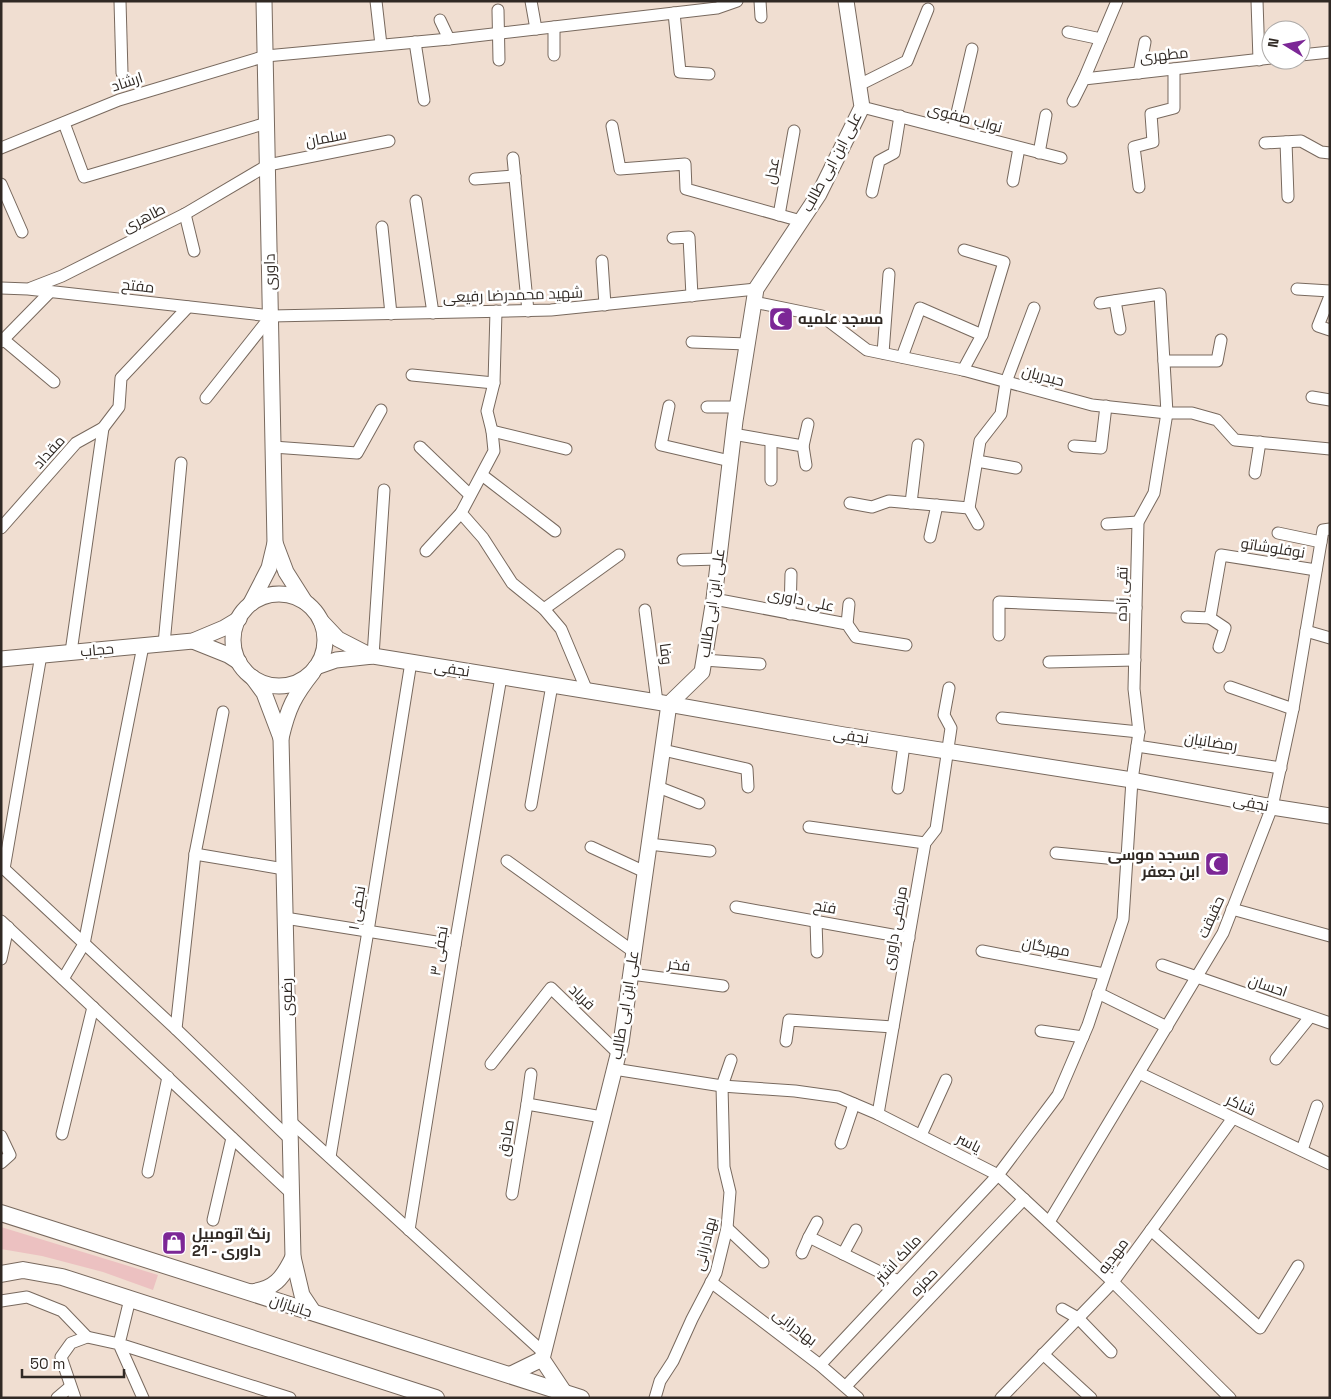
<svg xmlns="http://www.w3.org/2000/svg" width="1331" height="1399" font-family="'Space Grotesk',Cairo,sans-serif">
<rect width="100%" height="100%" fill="#f0ded1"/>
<path fill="#ecc1c1" d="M1,1227L158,1275L153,1290L103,1272L42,1256L1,1249Z"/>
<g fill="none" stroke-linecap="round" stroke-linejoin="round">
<defs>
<g id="minor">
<path d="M120,1L122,73"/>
<path d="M376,1L381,45"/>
<path d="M531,1L536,29"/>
<path d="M760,1L761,17"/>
<path d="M1257,1L1259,60"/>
<path d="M498,10L499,60"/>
<path d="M674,13L680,72L709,74"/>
<path d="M440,20L449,39"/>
<path d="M554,27V55"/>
<path d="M1068,32L1101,39"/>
<path d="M415,42L424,100"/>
<path d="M1301,55L1330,52"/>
<path d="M1139,73L1145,42"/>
<path d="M1084,79L1117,1"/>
<path d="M859,85L907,61L928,9"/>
<path d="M1073,101L1084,79L1271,58"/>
<path d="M862,107L1061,158"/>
<path d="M64,123L84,177L267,123"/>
<path d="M612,126L620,169L685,164L686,189L801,221"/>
<path d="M953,130L972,49"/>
<path d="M1286,142L1288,197"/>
<path d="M1265,143L1301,141L1321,152L1330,153"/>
<path d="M1,148L119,100L266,56L449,39L674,13L717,8L737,1"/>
<path d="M1039,153L1046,115"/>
<path d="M513,158L528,311"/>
<path d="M475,179L515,176"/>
<path d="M1013,181L1019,148"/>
<path d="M1,184L22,232"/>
<path d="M1139,187L1134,147L1153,142L1151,114L1174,108V69"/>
<path d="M872,192L879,161L894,153L900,116"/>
<path d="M416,201L433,313"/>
<path d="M185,214L194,251"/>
<path d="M779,215L794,131"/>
<path d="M382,227L391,314"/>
<path d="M673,238L689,237L692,296"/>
<path d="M602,261L605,305"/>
<path d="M1,288L28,289L271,316L551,310L756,289"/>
<path d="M31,288L62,276L185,214L268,165L389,141"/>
<path d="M1297,289L1330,291"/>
<path d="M1330,296L1318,326L1330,330"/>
<path d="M1115,301L1120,329"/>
<path d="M754,302L822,316L867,350L963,370L1092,405L1167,413H1192L1217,420L1235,440L1330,449"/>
<path d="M496,311L494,383L487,411L492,431L494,451L461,513L483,538L512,583L544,609L561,629L587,691"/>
<path d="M4,340L54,382"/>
<path d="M1,342L50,292"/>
<path d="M692,342L747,344"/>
<path d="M883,353L889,274"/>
<path d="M902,357L920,308L982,335"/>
<path d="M1164,361H1217L1221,340"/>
<path d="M963,370L982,335L1004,262L964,250"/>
<path d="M412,375L494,383"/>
<path d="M1312,397L1330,400"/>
<path d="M206,398L271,316"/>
<path d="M669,406L661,445L730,461"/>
<path d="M707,407H737"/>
<path d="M492,431L566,449"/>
<path d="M733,434L803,446L806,465"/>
<path d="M803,446L808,424"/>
<path d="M1074,446L1101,448L1106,406"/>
<path d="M273,447L357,453L381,410"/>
<path d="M420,447L470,495"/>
<path d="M977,461L1016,468"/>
<path d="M1255,473L1260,442"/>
<path d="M482,475L555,531"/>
<path d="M771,480V441"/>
<path d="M850,503L872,507L889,501L969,508L980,441L1001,414L1006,382L1034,308"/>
<path d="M911,503L918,445"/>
<path d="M969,508L978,524"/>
<path d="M1107,524L1138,522"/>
<path d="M1,528L76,443L103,428L119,407L121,378L188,307"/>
<path d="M1278,533L1321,542"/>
<path d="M930,537L937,505"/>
<path d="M426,551L461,513"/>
<path d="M683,560L718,559"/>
<path d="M714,599L847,624L856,637L906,645"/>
<path d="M544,609L619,555"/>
<path d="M645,610L657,702"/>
<path d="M790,614L791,574"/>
<path d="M1187,617L1210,618L1221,555L1316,570"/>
<path d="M1210,618L1225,628L1219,647"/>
<path d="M847,624L849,604"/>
<path d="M1306,631L1330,638"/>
<path d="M999,635V602L1136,608"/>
<path d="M164,644L181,463"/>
<path d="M71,652L103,428"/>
<path d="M373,656L384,490"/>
<path d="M704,660L760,664"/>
<path d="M1049,662L1135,660"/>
<path d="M1230,687L1293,709"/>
<path d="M1002,718L1139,732"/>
<path d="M1137,746L1281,768"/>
<path d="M663,750L747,769L748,787"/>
<path d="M658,787L699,803"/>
<path d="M898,788L904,745"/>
<path d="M531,805L552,685"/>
<path d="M809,827L925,843"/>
<path d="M649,844L710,851"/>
<path d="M591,847L645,872"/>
<path d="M1056,853L1127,860"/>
<path d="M195,854L284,869"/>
<path d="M507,861L634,952"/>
<path d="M1,866L176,1029L291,1140"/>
<path d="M4,869L41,655"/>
<path d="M736,907L909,938"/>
<path d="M1232,909L1330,936"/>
<path d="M285,918L455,945"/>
<path d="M1,921L292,1194"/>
<path d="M816,921L817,952"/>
<path d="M982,951L1104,974"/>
<path d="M1,959L8,927"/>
<path d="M1162,965L1330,1023"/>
<path d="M631,974L723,986"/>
<path d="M63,979L84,944L143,646"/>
<path d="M1098,993L1167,1027"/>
<path d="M176,1029L195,854L223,712"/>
<path d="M1041,1031L1083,1037"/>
<path d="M786,1041L789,1020L893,1027"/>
<path d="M1276,1059L1310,1017"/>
<path d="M491,1064L551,988L618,1053"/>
<path d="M614,1069L722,1086L795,1091L838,1097L878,1114L998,1175L1113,1282L1230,1398"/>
<path d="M1139,1073L1330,1164"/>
<path d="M527,1104L531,1074"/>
<path d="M878,1114L925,843L936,829L951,728L944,715L949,688"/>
<path d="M290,1121L544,1353"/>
<path d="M62,1134L93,1007"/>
<path d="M921,1135L946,1080"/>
<path d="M1,1136L10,1155L1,1163"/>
<path d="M841,1143L854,1104"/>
<path d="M1302,1150L1317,1106"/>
<path d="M330,1157L368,931L411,662"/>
<path d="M148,1172L168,1077"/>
<path d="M512,1194L527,1104L602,1117"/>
<path d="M213,1220L232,1138"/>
<path d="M817,1222L809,1237L898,1281"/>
<path d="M1049,1222L1223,933L1272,807L1293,709L1323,530L1330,529"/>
<path d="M727,1228L763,1262"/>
<path d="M409,1230L455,945L501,677"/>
<path d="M1151,1230L1260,1328L1298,1266"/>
<path d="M802,1253L809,1237"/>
<path d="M843,1254L856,1230"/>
<path d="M711,1282L820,1365L858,1398"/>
<path d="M130,1299L119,1344L290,1398"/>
<path d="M1,1301L27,1297L62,1311L87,1337"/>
<path d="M1062,1309L1078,1318L1111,1352"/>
<path d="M1043,1354L1091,1398"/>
<path d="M820,1365L998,1175L1058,1095L1088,1025L1123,919L1132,780L1139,732L1134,689L1138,522L1154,493L1167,413L1160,294L1100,303"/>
<path d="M846,1386L1024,1199"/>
<path d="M57,1398L70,1387"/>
<path d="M75,1398L61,1357L71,1343L87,1337L119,1344L143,1398"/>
<path d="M655,1398L660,1381L673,1361L692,1319L716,1273L727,1228L730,1192L724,1167L722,1086L731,1060"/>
<path d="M1001,1398L1113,1282L1233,1118"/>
</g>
<g id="tertiary">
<path d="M275,543L286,572L305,602"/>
<circle cx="279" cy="640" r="46"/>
<path d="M251,603L269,568L275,543L264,1"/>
<path d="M321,621L338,639L371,656"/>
<path d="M193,641L228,655L239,662"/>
<path d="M1,659L193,641L224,628L239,619"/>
<path d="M316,667L336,660L373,656L657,702L844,735L1132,780L1272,807L1330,816"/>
<path d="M313,672C294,696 288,708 281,738L293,1257L302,1295L314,1313"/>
<path d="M253,678L264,693L281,738"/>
<path d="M249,1292C274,1290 283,1278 293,1257"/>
<path d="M542,1359L621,1043L669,704L702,672L714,599L735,421L756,289L819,194L862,107L846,1"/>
<path d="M509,1375L542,1359L564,1392"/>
</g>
<g id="secondary">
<path d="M1,1213L581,1398"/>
<path d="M1,1274L23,1270L62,1277L436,1398"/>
</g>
</defs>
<use href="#minor" stroke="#78695e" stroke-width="13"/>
<use href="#tertiary" stroke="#78695e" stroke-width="17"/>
<use href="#secondary" stroke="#78695e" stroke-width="18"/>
<use href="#minor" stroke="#fff" stroke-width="11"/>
<use href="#tertiary" stroke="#fff" stroke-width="15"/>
<use href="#secondary" stroke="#fff" stroke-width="16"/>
</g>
<defs>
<symbol id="mosque-square" viewBox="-11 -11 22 22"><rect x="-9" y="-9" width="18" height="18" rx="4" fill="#7c2796" stroke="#fff"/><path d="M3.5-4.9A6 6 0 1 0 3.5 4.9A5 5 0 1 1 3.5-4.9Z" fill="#fff"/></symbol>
<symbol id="shop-square" viewBox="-11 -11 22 22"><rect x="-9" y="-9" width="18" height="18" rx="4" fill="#7c2796" stroke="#fff"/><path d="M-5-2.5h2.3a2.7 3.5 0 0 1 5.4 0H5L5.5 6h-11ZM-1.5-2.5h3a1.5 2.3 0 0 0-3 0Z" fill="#fff"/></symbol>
</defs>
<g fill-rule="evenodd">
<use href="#mosque-square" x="767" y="305" width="28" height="28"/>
<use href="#mosque-square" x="1203" y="850" width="28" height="28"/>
<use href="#shop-square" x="160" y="1229" width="28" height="28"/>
</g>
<g text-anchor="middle" stroke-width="5" stroke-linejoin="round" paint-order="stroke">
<g font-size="15" fill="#302924" stroke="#fff">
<text transform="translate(1164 55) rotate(-6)" y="5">مطهری</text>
<text transform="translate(127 82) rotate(-18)" y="5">ارشاد</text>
<text transform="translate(965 118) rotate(15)" y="5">نواب صفوی</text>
<text transform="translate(326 138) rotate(-11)" y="5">سلمان</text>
<text transform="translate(832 162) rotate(-62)" y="5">علی ابن ابی طالب</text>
<text transform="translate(772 171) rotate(-80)" y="5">عدل</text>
<text transform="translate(144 218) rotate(-27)" y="5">طاهری</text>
<text transform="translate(270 272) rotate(-91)" y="5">داوری</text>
<text transform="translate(138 286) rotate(6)" y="5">مفتح</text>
<text transform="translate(513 295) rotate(-2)" y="5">شهید محمدرضا رفیعی</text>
<text transform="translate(1043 376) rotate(15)" y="5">حیدریان</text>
<text transform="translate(49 452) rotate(-48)" y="5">مقداد</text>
<text transform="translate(1273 548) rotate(9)" y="5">نوفلوشاتو</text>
<text transform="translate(1122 594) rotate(-89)" y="5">تقی زاده</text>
<text transform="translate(801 600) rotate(11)" y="5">علی داوری</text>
<text transform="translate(712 603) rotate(-82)" y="5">علی ابن ابی طالب</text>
<text transform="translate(97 650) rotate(-5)" y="5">حجاب</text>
<text transform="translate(666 654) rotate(83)" y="5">وفا</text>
<text transform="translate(452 669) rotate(9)" y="5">نجفی</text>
<text transform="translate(851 736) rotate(9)" y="5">نجفی</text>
<text transform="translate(1211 742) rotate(9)" y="5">رمضانیان</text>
<text transform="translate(1251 803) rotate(11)" y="5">نجفی</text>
<text transform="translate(825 907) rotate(10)" y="5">فتح</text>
<text transform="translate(357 908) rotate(-81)" y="5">نجفی ۱</text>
<text transform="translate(1211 917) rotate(-66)" y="5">حقیقت</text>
<text transform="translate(895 928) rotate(-80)" y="5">مرتضی داوری</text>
<text transform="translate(1046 947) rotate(11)" y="5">مهرگان</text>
<text transform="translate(439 951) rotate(-81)" y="5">نجفی ۳</text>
<text transform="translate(679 965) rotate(7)" y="5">فخر</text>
<text transform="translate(1268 986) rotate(19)" y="5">احسان</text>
<text transform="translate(287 997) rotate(-91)" y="5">رضوی</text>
<text transform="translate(582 997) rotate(44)" y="5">فریاد</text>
<text transform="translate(625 1005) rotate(-81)" y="5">علی ابن ابی طالب</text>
<text transform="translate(1241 1105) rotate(25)" y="5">شاکر</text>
<text transform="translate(506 1138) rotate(-81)" y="5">صادق</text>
<text transform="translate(969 1143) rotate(27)" y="5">یاسر</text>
<text transform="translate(705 1244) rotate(-76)" y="5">بهادارانی</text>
<text transform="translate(1113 1256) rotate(-53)" y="5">مهدیه</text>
<text transform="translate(898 1259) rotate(-47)" y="5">مالک اشتر</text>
<text transform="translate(924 1282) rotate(-46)" y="5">حمزه</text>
<text transform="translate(291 1306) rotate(18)" y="5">جانبازان</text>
<text transform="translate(795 1327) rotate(37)" y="5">بهادرانی</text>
</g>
<g font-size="15" font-weight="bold" fill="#302924" stroke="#fff" text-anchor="start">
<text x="798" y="324">مسجد علمیه</text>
<text x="1200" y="860" text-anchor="end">مسجد موسی<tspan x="1200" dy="17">ابن جعفر</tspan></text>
<text x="192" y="1239">رنگ اتومبیل<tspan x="192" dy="17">21 - داوری</tspan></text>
</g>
</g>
<rect width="1331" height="1399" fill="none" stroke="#302924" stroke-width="5"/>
<g transform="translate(1286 45) rotate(280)"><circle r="24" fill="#ffffff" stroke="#aca9a7"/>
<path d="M0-4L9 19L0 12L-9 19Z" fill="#7c2796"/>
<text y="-8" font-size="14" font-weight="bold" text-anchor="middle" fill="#302924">N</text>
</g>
<path d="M22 1369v8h102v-8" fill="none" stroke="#302924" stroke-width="2.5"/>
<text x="30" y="1369" font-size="15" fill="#302924" stroke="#ffffff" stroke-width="4" paint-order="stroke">50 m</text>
</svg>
